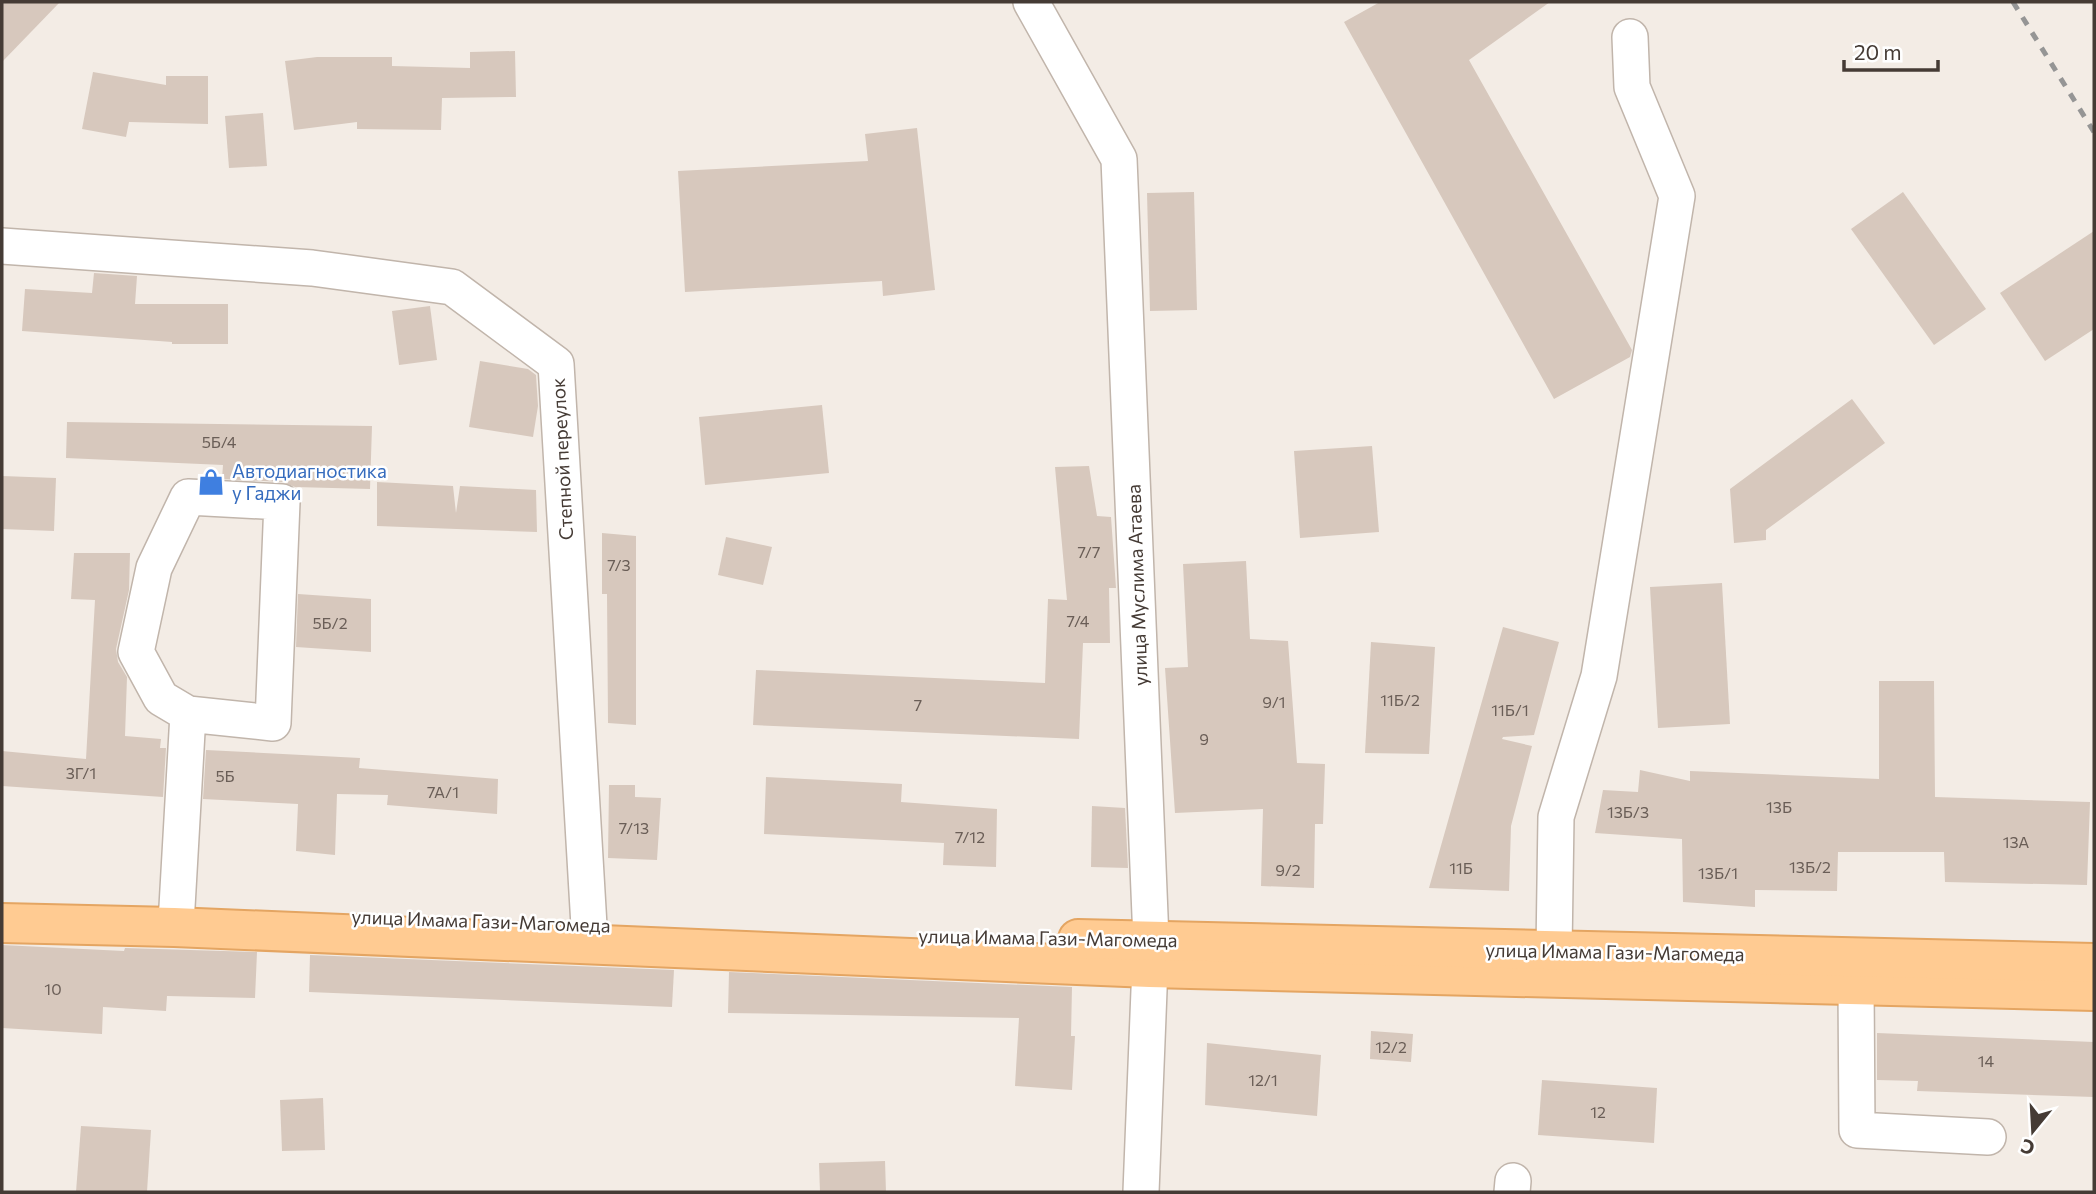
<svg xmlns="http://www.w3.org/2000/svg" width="2096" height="1194" font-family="Commissioner,sans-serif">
<rect width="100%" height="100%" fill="#f3ece5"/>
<g fill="#d7c8bd">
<path d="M2,2H60L2,62Z"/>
<path d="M1380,2H1550L1469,60L1632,350L1630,357L1554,399L1344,22Z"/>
<path d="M515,51L516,97L442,98L441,130L357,129V122L294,130L285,61L317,57H392V66L470,68V52Z"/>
<path d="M93,72L166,85V76H208V124L129,122L126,137L82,129Z"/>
<path d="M263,113L267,166L229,168L225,116Z"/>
<path d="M917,128L935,290L883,296L882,281L685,292L678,171L868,161L865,134Z"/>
<path d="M1194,192L1197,310L1150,311L1147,193Z"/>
<path d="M1903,192L1986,309L1934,345L1851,229Z"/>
<path d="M2094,231V329L2045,361L2000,293Z"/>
<path d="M94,273L137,276L135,304H228V344H172V342L22,331L25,289L92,293Z"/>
<path d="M430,306L437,360L399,365L392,311Z"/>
<path d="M480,361L528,369L536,375L538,406L533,437L469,427Z"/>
<path d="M1852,399L1885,443L1766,530V540L1734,543L1730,489Z"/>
<path d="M822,405L829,473L705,485L699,417Z"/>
<path d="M67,422L372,426L370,489L295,487L283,482L222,479L223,465L66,458Z"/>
<path d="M1372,446L1379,532L1300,538L1294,451Z"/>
<path d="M1089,466L1097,516L1111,517L1116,588H1109L1110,643H1083L1079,739L753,725L756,670L1045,683L1048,599L1067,600L1055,467Z"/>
<path d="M2,476L56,478L54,531L2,529Z"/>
<path d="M377,482L453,486L456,513L460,486L536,490L537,532L377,526Z"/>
<path d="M602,533L636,536V725L608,723L607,594H602Z"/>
<path d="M726,537L772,547L763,585L718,575Z"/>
<path d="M74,553H130L129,590L116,649L118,662L127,677L125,736L161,739L160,748H166L163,797L2,786V751L86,759L95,600L71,599Z"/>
<path d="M1246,561L1250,639L1288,641L1297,763L1325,764L1323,824H1315L1314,888L1261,886L1263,809L1175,813L1165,668L1188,667L1183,564Z"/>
<path d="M1722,583L1730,724L1658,728L1650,587Z"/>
<path d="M298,594L371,599V652L296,647Z"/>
<path d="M1503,627L1559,642L1534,735L1503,737L1502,739L1532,746L1511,826L1509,891L1429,888Z"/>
<path d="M1371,642L1435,647L1429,754L1365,753Z"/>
<path d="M1879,681H1934L1935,797L2090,802L2087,885L1945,882L1944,852H1838L1837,891L1755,890V907L1683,902L1682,839L1595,833L1603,790L1638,792L1640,770L1690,781V771L1879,779Z"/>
<path d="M206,750L360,758L359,768L498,779L497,814L387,805L388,795L337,794L335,855L296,851L298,804L203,799Z"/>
<path d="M766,777L902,784L901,802L997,809L996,867L943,865L944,843L764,834Z"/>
<path d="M609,785H635V797L661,798L657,860L608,858Z"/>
<path d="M1092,806L1125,808L1128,868L1091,867Z"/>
<path d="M2,945L124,951L125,948L257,952L255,998L167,996L166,1011L103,1007L102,1034L2,1028Z"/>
<path d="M310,955L674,970L672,1007L309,992Z"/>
<path d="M729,972L1072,987L1071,1036H1075L1072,1090L1015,1086L1019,1018L728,1013Z"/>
<path d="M1371,1031L1413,1034L1411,1062L1370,1059Z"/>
<path d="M1877,1033L2094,1042V1097L1917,1091L1918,1081L1877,1080Z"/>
<path d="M1207,1043L1321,1055L1317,1116L1205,1105Z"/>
<path d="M1542,1080L1657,1088L1654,1143L1538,1135Z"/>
<path d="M323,1098L325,1150L282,1151L280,1100Z"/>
<path d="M81,1126L151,1130L147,1192H76Z"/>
<path d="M885,1161L886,1192H820L819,1163Z"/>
</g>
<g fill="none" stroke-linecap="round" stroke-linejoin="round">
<defs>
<g id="minor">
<path d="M1031,2L1119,159L1151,940L1141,1192"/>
<path d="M2,246L312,268L452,287L556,364L589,926"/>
<path d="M174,927L177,907L188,714L273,723L282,502L188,497L154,568L136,652L161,698L188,714"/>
<path d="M1551,977L1554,950L1556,817L1599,676L1677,196L1632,87L1630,37"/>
<path d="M1856,985L1857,1130L1988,1137"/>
<path d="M1512,1192L1513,1181"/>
</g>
<g id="major">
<path d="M2,923L174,927L1150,968L2094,991"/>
<path d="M1078,939L2094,963"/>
</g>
</defs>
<use href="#minor" stroke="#c1b5ab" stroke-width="38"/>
<use href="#major" stroke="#e4a562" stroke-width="42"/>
<use href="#minor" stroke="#fff" stroke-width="35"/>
<use href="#major" stroke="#ffcb92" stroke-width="38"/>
<path stroke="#959595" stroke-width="5" stroke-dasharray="9 9" stroke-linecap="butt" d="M2013,2L2094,132"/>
</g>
<defs>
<symbol id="shop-bare" viewBox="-9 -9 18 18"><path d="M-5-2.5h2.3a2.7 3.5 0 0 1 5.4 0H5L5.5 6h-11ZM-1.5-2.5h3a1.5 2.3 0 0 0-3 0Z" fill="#3f7fe0" stroke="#fff" stroke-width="2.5" paint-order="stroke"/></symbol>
</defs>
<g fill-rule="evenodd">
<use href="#shop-bare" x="192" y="463" width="38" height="38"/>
</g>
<g text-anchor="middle" stroke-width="5" stroke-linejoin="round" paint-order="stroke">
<g font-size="16" fill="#6a5e57">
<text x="219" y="448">5Б/4</text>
<text x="1089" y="558">7/7</text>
<text x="619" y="571">7/3</text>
<text x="1078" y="627">7/4</text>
<text x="330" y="629">5Б/2</text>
<text x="1400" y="706">11Б/2</text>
<text x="1274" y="708">9/1</text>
<text x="918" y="711">7</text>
<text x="1510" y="716">11Б/1</text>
<text x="1204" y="745">9</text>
<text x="81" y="779">3Г/1</text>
<text x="225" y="782">5Б</text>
<text x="443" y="798">7А/1</text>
<text x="1779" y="813">13Б</text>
<text x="1628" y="818">13Б/3</text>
<text x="634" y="834">7/13</text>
<text x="970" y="843">7/12</text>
<text x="2016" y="848">13А</text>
<text x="1810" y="873">13Б/2</text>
<text x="1461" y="874">11Б</text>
<text x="1288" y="876">9/2</text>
<text x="1718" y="879">13Б/1</text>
<text x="53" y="995">10</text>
<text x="1391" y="1053">12/2</text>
<text x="1986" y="1067">14</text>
<text x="1263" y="1086">12/1</text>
<text x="1598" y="1118">12</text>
</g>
<g font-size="19" fill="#453b35" stroke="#fff">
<text transform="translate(562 459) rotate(-93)" y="7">Степной переулок</text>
<text transform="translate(1137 585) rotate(-92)" y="7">улица Муслима Атаева</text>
<text transform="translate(481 921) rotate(2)" y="7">улица Имама Гази-Магомеда</text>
<text transform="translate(1048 938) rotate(1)" y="7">улица Имама Гази-Магомеда</text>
<text transform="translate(1615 952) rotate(1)" y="7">улица Имама Гази-Магомеда</text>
</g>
<g font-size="19" fill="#366cbe" stroke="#fff" text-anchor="start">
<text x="232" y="478">Автодиагностика<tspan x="232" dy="22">у Гаджи</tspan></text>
</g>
</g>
<rect width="2096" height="1194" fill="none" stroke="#453b35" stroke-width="7"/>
<g transform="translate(2033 1131) rotate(198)" stroke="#ffffff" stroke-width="5" paint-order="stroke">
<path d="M0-5L12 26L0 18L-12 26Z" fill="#453b35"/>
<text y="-10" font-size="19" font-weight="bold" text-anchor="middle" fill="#453b35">С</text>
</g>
<path d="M1844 60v10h94v-10" fill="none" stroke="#453b35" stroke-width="3.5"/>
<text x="1854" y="60" font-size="21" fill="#453b35" stroke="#ffffff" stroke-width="5" paint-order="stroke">20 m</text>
</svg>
